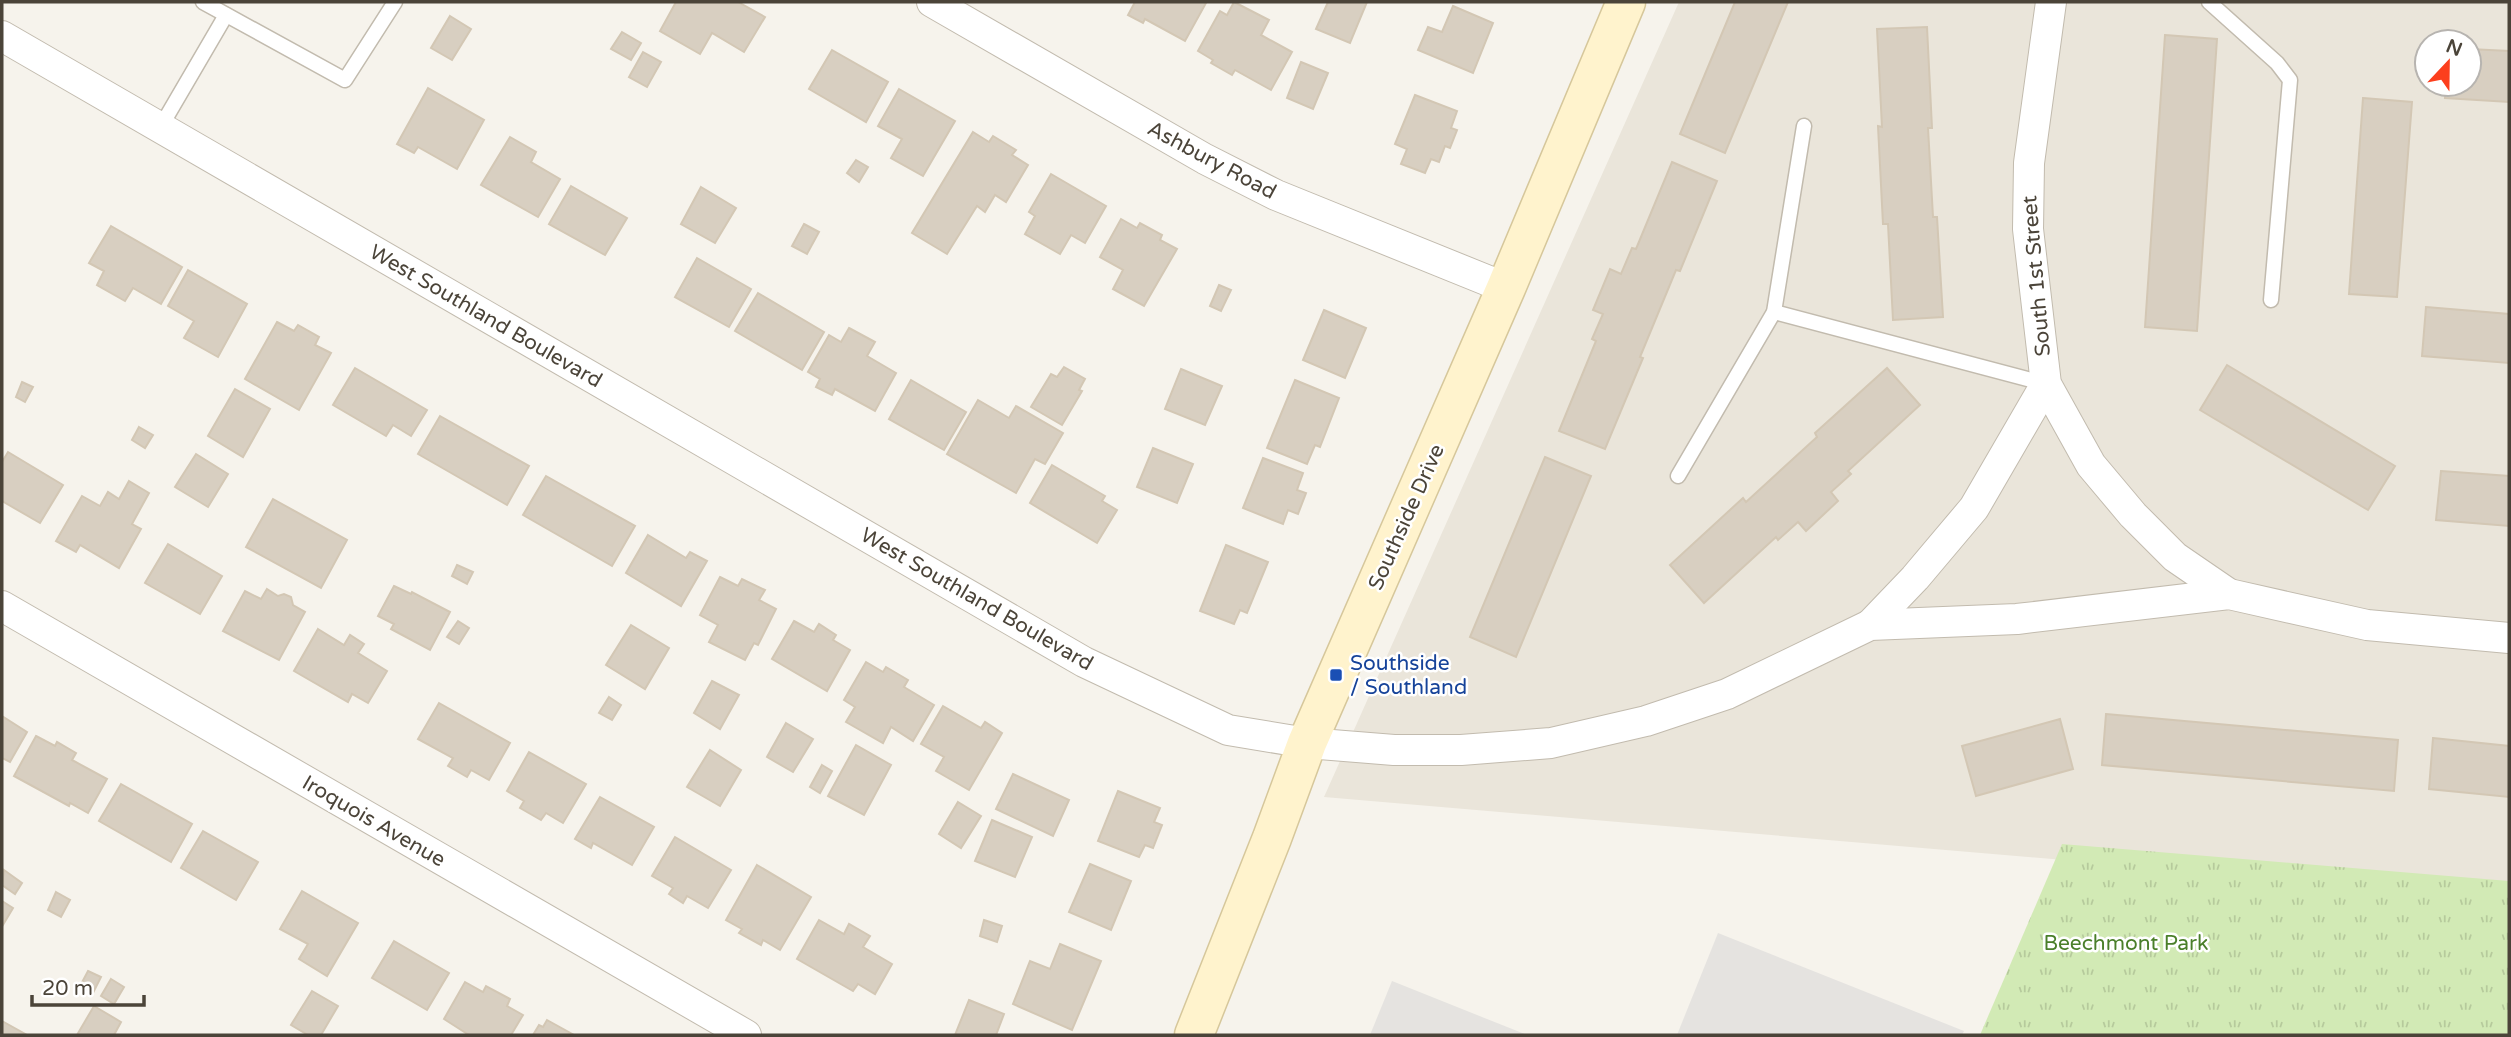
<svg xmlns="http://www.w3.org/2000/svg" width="2511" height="1037" font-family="'Varela Round',sans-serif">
<defs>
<pattern id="park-tufts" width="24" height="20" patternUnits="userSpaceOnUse" patternTransform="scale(1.75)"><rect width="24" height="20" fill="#d2eab5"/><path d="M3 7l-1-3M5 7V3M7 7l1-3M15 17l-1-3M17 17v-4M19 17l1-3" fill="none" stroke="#b6ca9c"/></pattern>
</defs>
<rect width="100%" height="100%" fill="#f6f3ec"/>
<path fill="#eae5da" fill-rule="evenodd" d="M1679,2H2509V898L1324,797ZM2427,42H2469V84H2427Z"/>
<path fill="url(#park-tufts)" d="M2062,844L2509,881V1035H1980Z"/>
<g fill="#e5e3e0">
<path d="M1718,933L1964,1031L1962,1035H1677Z"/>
<path d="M1392,981L1527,1035H1370Z"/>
</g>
<g fill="#d8cfc1" stroke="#d3c7b4" stroke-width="2">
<path d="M676,2H738L765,17L744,52L712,33L700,54L660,31Z"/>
<path d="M1135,2H1204L1206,3L1185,41L1145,19L1143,23L1128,15Z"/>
<path d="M1234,2L1269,20L1261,35L1292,52L1271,90L1235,70L1232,75L1211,63L1213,60L1198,51L1220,11L1227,15Z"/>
<path d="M1328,2H1367L1350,43L1316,29Z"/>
<path d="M1735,2H1788L1725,153L1680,134Z"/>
<path d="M1453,6L1493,23L1473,73L1418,50L1428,27L1442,32Z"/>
<path d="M450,16L471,29L452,60L431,48Z"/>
<path d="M1927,27L1932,128H1928L1933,217H1937L1943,317L1893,320L1888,224H1883L1878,126L1882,127L1877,29Z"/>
<path d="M622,32L641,43L631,60L611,49Z"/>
<path d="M2165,35L2217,39L2197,331L2145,327Z"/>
<path d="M2469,49L2509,51V102L2445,98L2446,84H2469Z"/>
<path d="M832,50L888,82L866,122L809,89Z"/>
<path d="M643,52L661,62L647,87L629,77Z"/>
<path d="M1301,62L1328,73L1313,109L1287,98Z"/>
<path d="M428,88L484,120L457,169L418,147L414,153L397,144Z"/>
<path d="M899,89L955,121L923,176L891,158L902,139L878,126Z"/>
<path d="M1415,95L1457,111L1451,128L1457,130L1450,148L1445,146L1439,162L1431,159L1425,173L1401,164L1407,149L1395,144Z"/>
<path d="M2363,98L2412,102L2397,297L2349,294Z"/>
<path d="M973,132L989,142L993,136L1016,150L1012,155L1028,165L1006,202L995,195L985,212L977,206L947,254L912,233Z"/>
<path d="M510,137L536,152L531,162L560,179L538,217L481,185Z"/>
<path d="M856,160L868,167L859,182L847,173Z"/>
<path d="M1672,162L1717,181L1680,271L1676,270L1640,357L1643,358L1605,449L1559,431L1596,341L1592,339L1603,314L1593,310L1610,269L1621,274L1632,248L1636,249Z"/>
<path d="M1051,174L1106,206L1085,243L1071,235L1060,254L1025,234L1035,216L1029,212Z"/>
<path d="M571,186L627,218L605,255L549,224Z"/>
<path d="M701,187L736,208L715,243L681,224Z"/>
<path d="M1121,219L1137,228L1140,223L1162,235L1160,240L1177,249L1144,306L1113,289L1123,270L1100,257Z"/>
<path d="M804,224L819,232L807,254L792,246Z"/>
<path d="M111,226L182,267L161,304L133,288L125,301L97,285L104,271L89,263Z"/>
<path d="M697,258L751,289L729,327L675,297Z"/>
<path d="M188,270L247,304L218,357L184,338L194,321L168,306Z"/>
<path d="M1219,285L1231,290L1221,311L1210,306Z"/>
<path d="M758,293L824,332L802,370L735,331Z"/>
<path d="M2426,307L2509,314V363L2422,356Z"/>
<path d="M1324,310L1366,328L1345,378L1303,360Z"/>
<path d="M277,322L294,331L298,325L319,337L315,345L331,353L299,410L245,379Z"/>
<path d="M849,328L875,342L867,356L896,373L875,411L835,389L832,395L816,387L820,379L808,372L829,335L841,342Z"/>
<path d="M2227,365L2395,466L2368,510L2200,410Z"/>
<path d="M1064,367L1085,379L1079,390L1082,391L1062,425L1031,407L1051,374L1057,377Z"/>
<path d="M355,368L427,410L411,436L393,425L386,436L333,405Z"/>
<path d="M1887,368L1920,405L1848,471L1851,474L1831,492L1838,501L1806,531L1798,522L1778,540L1776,537L1704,603L1670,565L1743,498L1746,502L1817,437L1815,433Z"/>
<path d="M1181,369L1222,386L1205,425L1165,409Z"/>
<path d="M911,380L966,412L944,450L889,419Z"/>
<path d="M1295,380L1339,398L1320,447L1315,445L1307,464L1267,448Z"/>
<path d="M22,382L33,387L25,402L16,397Z"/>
<path d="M235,389L270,409L243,457L208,436Z"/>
<path d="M978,400L1009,418L1016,406L1063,433L1045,464L1035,459L1016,493L947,454Z"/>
<path d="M440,416L529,466L507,505L418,454Z"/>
<path d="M139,427L153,435L145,448L132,440Z"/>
<path d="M1153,448L1193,464L1177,503L1137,487Z"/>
<path d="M8,452L63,485L40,523L2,501V462Z"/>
<path d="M196,454L228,474L208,507L175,487Z"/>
<path d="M1545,457L1591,476L1516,657L1470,637Z"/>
<path d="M1263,458L1303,473L1297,490L1306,493L1298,514L1288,510L1283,524L1243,508Z"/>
<path d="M1052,465L1105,496L1102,501L1117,510L1097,543L1030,503Z"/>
<path d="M2441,471L2509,476V526L2436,520Z"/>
<path d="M546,476L635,526L612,566L523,515Z"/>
<path d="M129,481L149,493L132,524L141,529L119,568L80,545L76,552L56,541L82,496L100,506L108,492L119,499Z"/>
<path d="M273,499L347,540L321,588L246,547Z"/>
<path d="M648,535L686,558L690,552L707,561L681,606L626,573Z"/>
<path d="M168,544L222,576L200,614L145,583Z"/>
<path d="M1226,545L1268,562L1247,613L1240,610L1234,624L1200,611Z"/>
<path d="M457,565L473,572L467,584L452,576Z"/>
<path d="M720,577L738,586L742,579L765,590L759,600L776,609L758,645L754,643L745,660L709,642L718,625L700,615Z"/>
<path d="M394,586L411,594L412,592L450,612L430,650L391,629L394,624L378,616Z"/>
<path d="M267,589L278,596L284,594L291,597L293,605L305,612L279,660L223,631L245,591L261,599Z"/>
<path d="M458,621L469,628L459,644L447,637Z"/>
<path d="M794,621L814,632L819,624L836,635L833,640L850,650L827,691L772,659Z"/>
<path d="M631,625L669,648L645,689L606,665Z"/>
<path d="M318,629L344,645L350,635L364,644L358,653L387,671L368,703L352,694L348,702L294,671Z"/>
<path d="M866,662L883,672L886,667L908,680L904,687L934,705L913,741L891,727L883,743L846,722L855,707L844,700Z"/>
<path d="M712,681L739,695L720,729L694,713Z"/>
<path d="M609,697L621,705L612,720L599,713Z"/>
<path d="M439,703L510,743L489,780L471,770L467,777L448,766L453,758L418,739Z"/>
<path d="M943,706L981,728L985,722L1002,733L969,790L936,771L944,757L921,744Z"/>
<path d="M2106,714L2398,740L2394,791L2102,765Z"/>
<path d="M2,716L27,732L10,762L2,758Z"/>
<path d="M2060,719L2073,769L1976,796L1962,746Z"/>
<path d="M786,723L813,739L793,772L767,757Z"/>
<path d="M36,736L55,746L57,742L76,753L72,760L107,779L88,813L70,803L69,806L14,776Z"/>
<path d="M2433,738L2509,746V797L2429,789Z"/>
<path d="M856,745L891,765L864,815L828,796Z"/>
<path d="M710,750L741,770L720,806L687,787Z"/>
<path d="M529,752L586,784L563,823L546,813L541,820L520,808L524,801L507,791Z"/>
<path d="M822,765L832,771L820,793L810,787Z"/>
<path d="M1013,774L1069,800L1053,836L996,809Z"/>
<path d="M121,784L192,824L171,862L99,821Z"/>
<path d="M1118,791L1160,808L1154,822L1162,825L1153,848L1145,845L1139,857L1098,841Z"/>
<path d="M600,797L654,827L632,865L593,843L591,848L575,839Z"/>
<path d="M958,802L981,816L961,848L939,834Z"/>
<path d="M992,820L1032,837L1015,877L975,861Z"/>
<path d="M203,831L258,862L236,900L181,868Z"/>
<path d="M675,837L731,870L708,908L687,896L683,903L669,894L673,888L652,876Z"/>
<path d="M1090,864L1131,881L1111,930L1069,912Z"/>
<path d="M757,865L811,897L780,950L763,940L761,945L739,933L742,929L726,920Z"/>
<path d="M4,870L22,883L15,894L2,885Z"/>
<path d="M302,891L358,923L327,976L299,959L308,944L280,929Z"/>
<path d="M56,892L70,900L61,917L48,910Z"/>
<path d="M2,901L13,908L3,925L2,924Z"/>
<path d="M819,920L844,934L849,924L870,936L863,947L892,964L875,994L858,984L853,991L797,959Z"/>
<path d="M984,920L1002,926L997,942L980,936Z"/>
<path d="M394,941L449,973L427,1010L372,978Z"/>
<path d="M1060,944L1101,961L1072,1030L1013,1004L1030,961L1050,969Z"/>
<path d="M88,971L101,977L93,993L80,986Z"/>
<path d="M111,979L124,987L114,1004L101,996Z"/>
<path d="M465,982L483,992L486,986L510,999L507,1006L523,1015L511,1035H469L444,1019Z"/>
<path d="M312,991L338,1006L321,1035H308L291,1025Z"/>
<path d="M969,1000L1004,1014L996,1035H955Z"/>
<path d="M94,1006L121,1022L114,1035H77Z"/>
<path d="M547,1020L574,1035H533L539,1025L543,1027Z"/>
<path d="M2,1021L27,1035H2Z"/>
</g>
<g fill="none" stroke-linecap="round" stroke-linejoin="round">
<defs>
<g id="service">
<path d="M203,2L345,80L395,2"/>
<path d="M2209,2L2277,63L2290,80L2271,300"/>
<path d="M160,128L226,15"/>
<path d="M1774,312L2046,384"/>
<path d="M1678,476L1774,312L1804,126"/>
</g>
<g id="minor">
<path d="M932,2L1205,159L1276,195L1506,288"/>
<path d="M2051,2L2029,163L2028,229L2046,384L2091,465L2133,515L2175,557L2229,594"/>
<path d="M2,36L1084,662L1228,730L1307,743L1394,750H1461L1551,743L1646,721L1727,694L1870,625L2017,619L2229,594L2367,625L2509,638"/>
<path d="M2,606L746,1035"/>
<path d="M1870,625L1915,578L1974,508L2046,384"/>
</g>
<path id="secondary" d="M1194,1035L1272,838L1307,743L1506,288L1626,2"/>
</defs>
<use href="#service" stroke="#c2bbae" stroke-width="17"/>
<use href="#minor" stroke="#c2bbae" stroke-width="32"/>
<use href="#secondary" stroke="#d6c79b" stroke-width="41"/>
<use href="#service" stroke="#fff" stroke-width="14"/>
<use href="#minor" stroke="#fff" stroke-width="30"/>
<use href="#secondary" stroke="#fff3cd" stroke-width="38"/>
</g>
<rect fill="#1a4fb4" stroke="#fff" stroke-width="2.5" x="1329" y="668" width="14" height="14" rx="3.5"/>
<g text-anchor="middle" stroke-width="5" stroke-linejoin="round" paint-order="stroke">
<g font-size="21" fill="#4b4439" stroke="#fff">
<text transform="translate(1212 160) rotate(28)" y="7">Ashbury Road</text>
<text transform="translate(2036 276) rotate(-95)" y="7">South 1st Street</text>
<text transform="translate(486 316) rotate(30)" y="7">West Southland Boulevard</text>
<text transform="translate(1406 517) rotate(-66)" y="7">Southside Drive</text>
<text transform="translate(977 599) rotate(30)" y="7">West Southland Boulevard</text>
<text transform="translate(374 821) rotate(30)" y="7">Iroquois Avenue</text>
</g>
<g font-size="21" fill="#164399" stroke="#fff" text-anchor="start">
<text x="1350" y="670">Southside<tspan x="1350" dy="24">/ Southland</tspan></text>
</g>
<g font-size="21" fill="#4a7f2a" stroke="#fff">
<text x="2126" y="950">Beechmont Park</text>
</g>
</g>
<rect width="2511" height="1037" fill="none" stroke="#4b4439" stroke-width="7"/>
<g transform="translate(2448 63) rotate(22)"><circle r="33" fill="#ffffff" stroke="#b7b4b0" stroke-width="2"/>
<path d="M0-5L12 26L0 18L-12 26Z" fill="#fc3f1d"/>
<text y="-10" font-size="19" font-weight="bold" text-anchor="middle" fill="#4b4439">N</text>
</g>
<path d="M32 995v10h112v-10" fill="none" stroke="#4b4439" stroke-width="3.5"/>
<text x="42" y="995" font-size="21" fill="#4b4439" stroke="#ffffff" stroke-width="5" paint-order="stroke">20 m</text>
</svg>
